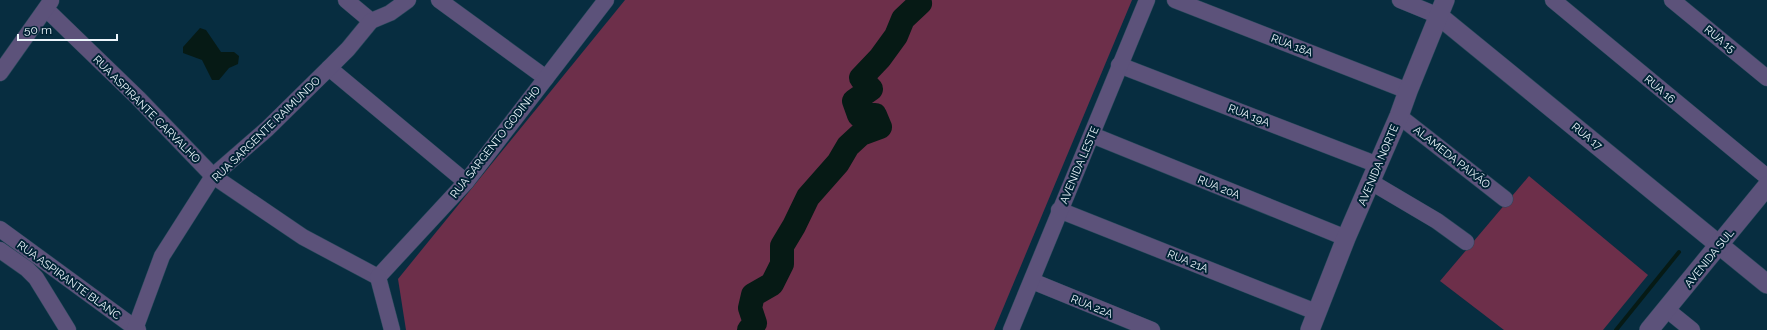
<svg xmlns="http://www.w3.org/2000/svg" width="1767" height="330" font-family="Raleway,sans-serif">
<rect width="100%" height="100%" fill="#072d40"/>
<g fill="#6d2f4a">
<path d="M625,0H1132L994,330H406L398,279Z"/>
<path d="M1529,176L1648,275L1603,330H1504L1440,281Z"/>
</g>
<path fill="#061a15" d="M200,28L206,30L221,52H234L239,56L238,64L229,68L219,80H212L202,60L183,53V47Z"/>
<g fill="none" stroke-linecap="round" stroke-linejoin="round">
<path stroke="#061a15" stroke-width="4" d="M1616,330L1679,252"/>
<path stroke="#061a15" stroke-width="24" d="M749,330L755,323L750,308L753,295L772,284L782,264V246L794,226L808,197L838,163L848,146L861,134L880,127L875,115H859L854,101L871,89L861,78L880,58L896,36L903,19L920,3L919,0"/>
<defs>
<g id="minor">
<path d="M346,0L371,21"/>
<path d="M439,0L546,78"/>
<path d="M1175,0L1408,91"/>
<path d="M1400,0L1439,16"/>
<path d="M1553,0L1767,177"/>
<path d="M1672,0L1767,78"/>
<path d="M46,9L138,98L213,176L303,237L378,277"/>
<path d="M1119,65L1378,165"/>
<path d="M329,68L466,182"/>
<path d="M0,73L51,1"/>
<path d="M1399,116L1505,199"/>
<path d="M1092,135L1346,238"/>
<path d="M1371,182L1437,221L1466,242"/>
<path d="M1059,210L1316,312"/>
<path d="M0,229L138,330"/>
<path d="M0,250L27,269L36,278L68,330"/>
<path d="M378,277L466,182L606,0"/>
<path d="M378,277L392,330"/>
<path d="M1032,281L1152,330"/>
<path d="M1666,309L1692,330"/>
<path d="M135,329L162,256L213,176L267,129L329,68L348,49L371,21L390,13L408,0"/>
<path d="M1011,330L1147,0"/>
</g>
<g id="tertiary">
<path d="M1439,16L1767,284"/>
<path d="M1310,330L1346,238L1399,116L1408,91L1445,0"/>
<path d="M1649,330L1767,186"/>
</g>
</defs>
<use href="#minor" stroke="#27495a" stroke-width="17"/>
<use href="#tertiary" stroke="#27495a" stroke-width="20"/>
<use href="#minor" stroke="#5c527a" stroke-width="16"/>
<use href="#tertiary" stroke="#5c527a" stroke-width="19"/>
</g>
<g text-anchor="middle" stroke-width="4" stroke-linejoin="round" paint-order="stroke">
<g font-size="11" fill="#ecf6fc" stroke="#002335">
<text transform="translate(1720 39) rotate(39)" y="4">RUA 15</text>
<text transform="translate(1292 45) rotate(21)" y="4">RUA 18A</text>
<text transform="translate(1660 89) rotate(40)" y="4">RUA 16</text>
<text transform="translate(147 109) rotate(45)" y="4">RUA ASPIRANTE CARVALHO</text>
<text transform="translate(1249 115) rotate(21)" y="4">RUA 19A</text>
<text transform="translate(266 129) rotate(-44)" y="4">RUA SARGENTE RAIMUNDO</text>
<text transform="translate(1587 136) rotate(39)" y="4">RUA 17</text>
<text transform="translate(495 142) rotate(-52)" y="4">RUA SARGENTO GODINHO</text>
<text transform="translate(1452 157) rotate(38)" y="4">ALAMEDA PAIXÃO</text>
<text transform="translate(1079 165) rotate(-67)" y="4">AVENIDA LESTE</text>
<text transform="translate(1378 165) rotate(-67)" y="4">AVENIDA NORTE</text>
<text transform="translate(1219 187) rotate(22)" y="4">RUA 20A</text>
<text transform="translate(1709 258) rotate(-51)" y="4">AVENIDA SUL</text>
<text transform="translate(1188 261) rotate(22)" y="4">RUA 21A</text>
<text transform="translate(69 280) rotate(36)" y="4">RUA ASPIRANTE BLANC</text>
<text transform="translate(1092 306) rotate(22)" y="4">RUA 22A</text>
</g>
</g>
<path d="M18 34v6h99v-6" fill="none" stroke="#ecf6fc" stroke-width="2"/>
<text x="24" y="34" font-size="12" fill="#ecf6fc" stroke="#002335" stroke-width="3" paint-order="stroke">50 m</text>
</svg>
